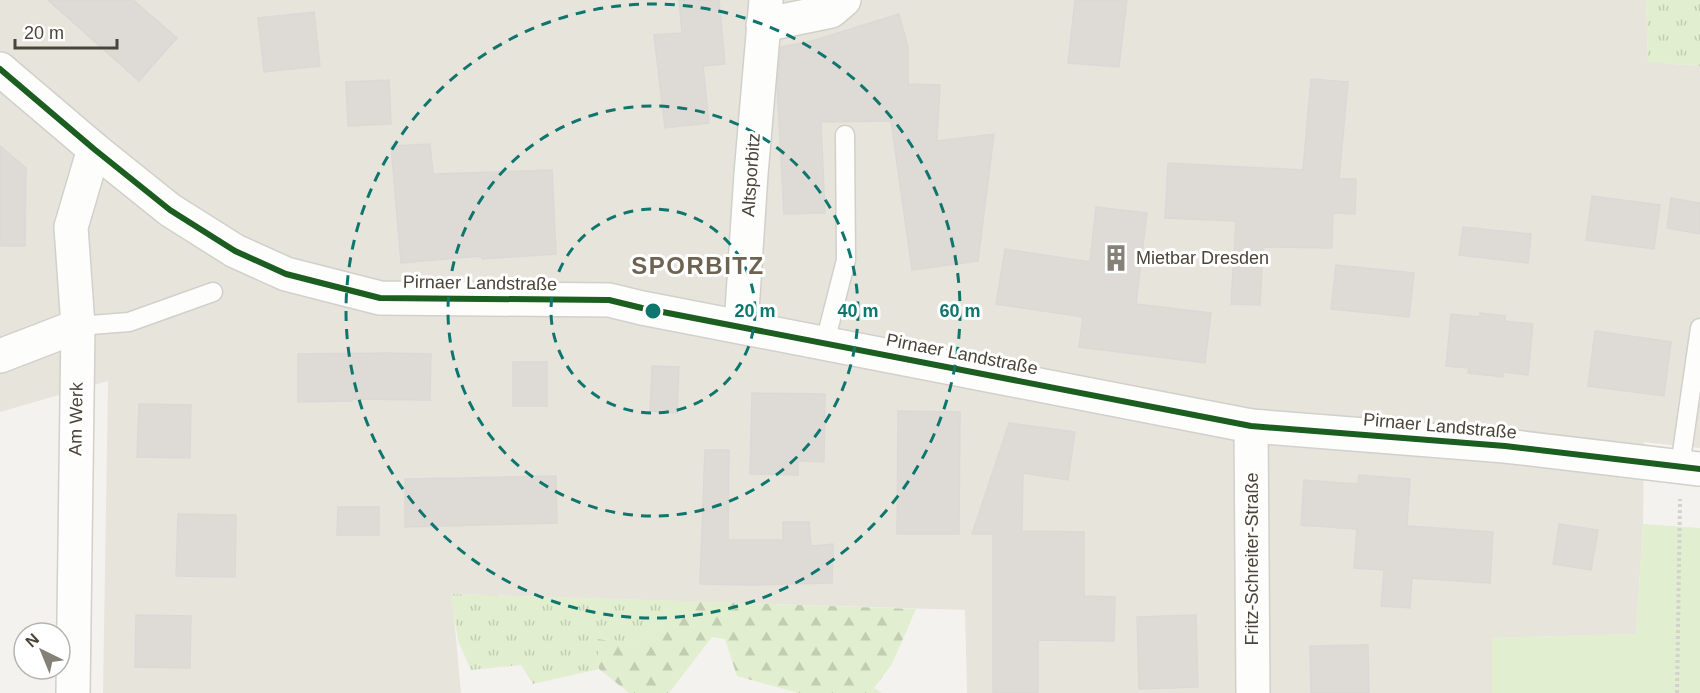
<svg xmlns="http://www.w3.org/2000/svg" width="1700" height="693" font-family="Helvetica,sans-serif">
<defs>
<pattern id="grass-tufts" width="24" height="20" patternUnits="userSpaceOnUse" patternTransform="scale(1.5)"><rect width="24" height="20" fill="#e1eecf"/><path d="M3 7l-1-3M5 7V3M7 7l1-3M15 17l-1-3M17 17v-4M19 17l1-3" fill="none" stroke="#c3cdb2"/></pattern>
<pattern id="forest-firs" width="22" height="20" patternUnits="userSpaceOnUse" patternTransform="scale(1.5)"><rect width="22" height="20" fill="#e1eecf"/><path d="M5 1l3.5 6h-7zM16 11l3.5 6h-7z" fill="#c3cdb2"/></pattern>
</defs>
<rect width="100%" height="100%" fill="#f4f2ee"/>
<path fill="#e7e4dc" d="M0,0H1646L1648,62L1700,66V448L1644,442L1643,524L1636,634L1492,638V693H967L965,610L452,594L461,693H103L108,381L0,412Z"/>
<g fill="url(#grass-tufts)">
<path d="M1646,0H1700V66L1648,62Z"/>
<path d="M451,594L686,601L637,645L598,639L599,669L533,684L521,665L471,670L458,641Z"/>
</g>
<path fill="url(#forest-firs)" d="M686,601L916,609L892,664L874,688L882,693H798L737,676L725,639L712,637L669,693H629L599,669L598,639L637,645Z"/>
<path fill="#e1eecf" d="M1643,524L1700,528V693H1492V638L1636,634Z"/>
<g fill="#dedbd6" stroke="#dcd9d4" stroke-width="1.5">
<path d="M48,0H133L177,38L139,81Z"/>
<path d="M679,0H719L725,64L703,66L709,123L665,128L654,35L682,33Z"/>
<path d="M1075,0H1127L1119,67L1068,63Z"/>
<path d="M314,12L320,66L264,72L258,18Z"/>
<path d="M899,14L908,47V84L940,85L937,141L994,134L978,261L912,270L891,121L821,122L825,213L784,214L777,85L781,47L812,41Z"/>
<path d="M1311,79L1348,82L1339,179H1356L1355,214L1333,213L1332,248L1263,247L1260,305L1231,304L1236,221L1165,218L1168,163L1303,170Z"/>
<path d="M389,80L391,124L348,126L346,82Z"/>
<path d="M430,144L433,174L552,170L556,254L482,259L481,256L401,263L391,146Z"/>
<path d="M0,146L26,168L25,246H0Z"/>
<path d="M1592,196L1660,205L1654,249L1586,240Z"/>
<path d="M1671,198L1700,203V234L1667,228Z"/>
<path d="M1096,207L1147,213L1136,304L1211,313L1205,363L1079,347L1083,317L996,304L1005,249L1090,262Z"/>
<path d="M1463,227L1531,234L1528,263L1459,255Z"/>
<path d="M1336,265L1414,273L1409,317L1331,309Z"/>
<path d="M1480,313L1505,316V321L1533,324L1528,375L1503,372V377L1468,373L1469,368L1446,366L1451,314L1480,317Z"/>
<path d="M1595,331L1671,342L1664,396L1588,386Z"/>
<path d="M388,353L431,354L430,400L352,399V401L298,402V354Z"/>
<rect x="513" y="362" width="34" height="44"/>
<path d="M652,366L679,367L677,413L650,411Z"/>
<path d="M752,393L825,394L824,462L798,461V475L750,474Z"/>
<path d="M139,404L191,405L190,458L137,457Z"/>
<path d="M898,411L960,412L959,534H897Z"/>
<path d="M1009,423L1075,432L1068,480L1023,473L1022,531L1084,532V596L1115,597L1114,641L1038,640V693H993V534H972Z"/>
<path d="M705,450H729L728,540H783V522H809L811,546L833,544L832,583L752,585L700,584Z"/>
<path d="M1359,475L1410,479L1407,526L1493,532L1490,583L1412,578L1410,608L1381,606L1384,570L1354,568L1357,529L1301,525L1304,480L1358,484Z"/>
<path d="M556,476L557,523L405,527V479Z"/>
<path d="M338,507H379V535H337Z"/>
<path d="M178,514L236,515L235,577L176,576Z"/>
<path d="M1559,524L1598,530L1591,570L1553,564Z"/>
<path d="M136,615L191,616L190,668L135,667Z"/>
<path d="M1196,615L1198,687L1139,689L1137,617Z"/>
<path d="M1368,645L1369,693H1311L1310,646Z"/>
</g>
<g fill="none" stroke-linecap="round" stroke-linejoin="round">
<defs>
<g id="service">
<path d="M78,326L129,322L213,292"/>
<path d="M825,342L846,260L845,135"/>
<path d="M1680,466L1700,328"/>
</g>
<g id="minor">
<path d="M763,25L831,11L844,0"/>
<path d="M741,326L751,174L766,0"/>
<path d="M0,356L78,326"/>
<path d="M1251,426L1253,693"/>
<path d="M73,693L78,326L71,227L94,149"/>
</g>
<path id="tertiary" d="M0,69L94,149L170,210L235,251L286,274L380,298L609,300L642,308L1251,426L1505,446L1700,469"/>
</defs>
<use href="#service" stroke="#d2d0cb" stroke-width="21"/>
<use href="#minor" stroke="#d2d0cb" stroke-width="36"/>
<use href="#tertiary" stroke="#d2d0cb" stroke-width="36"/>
<path stroke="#d3d2cc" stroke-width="4" stroke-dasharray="3 3" stroke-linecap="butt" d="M1677,693L1680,499"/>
<use href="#service" stroke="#fdfdfc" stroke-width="18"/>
<use href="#minor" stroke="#fdfdfc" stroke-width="33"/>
<use href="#tertiary" stroke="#fdfdfc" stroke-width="33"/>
<defs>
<path id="cycleway" d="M0,69L94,149L170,210L235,251L286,274L380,298L609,300L642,308L1251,426L1505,446L1700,469"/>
</defs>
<use href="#cycleway" stroke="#fff" stroke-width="10"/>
<use href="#cycleway" stroke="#1b5e20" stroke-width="6"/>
</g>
<g fill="none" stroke="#0f766e" stroke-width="3" stroke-dasharray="10 8">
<circle cx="653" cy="311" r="102"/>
<circle cx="653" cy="311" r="205"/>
<circle cx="653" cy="311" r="307"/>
</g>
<defs>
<symbol id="building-bare" viewBox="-9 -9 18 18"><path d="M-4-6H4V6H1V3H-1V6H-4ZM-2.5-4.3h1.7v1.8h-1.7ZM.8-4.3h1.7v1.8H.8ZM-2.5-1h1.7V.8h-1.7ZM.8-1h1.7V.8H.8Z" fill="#868178" stroke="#fff" stroke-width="2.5" paint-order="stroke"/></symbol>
</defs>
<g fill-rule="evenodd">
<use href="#building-bare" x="1097" y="239" width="38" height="38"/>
</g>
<g text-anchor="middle" stroke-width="6" stroke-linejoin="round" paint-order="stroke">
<g font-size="18" fill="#4b4439" stroke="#fff">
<text transform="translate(751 175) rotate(-86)" y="6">Altsporbitz</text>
<text transform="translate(480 283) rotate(1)" y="6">Pirnaer Landstraße</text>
<text transform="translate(962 354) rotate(11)" y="6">Pirnaer Landstraße</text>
<text transform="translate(76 419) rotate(-89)" y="6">Am Werk</text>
<text transform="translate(1440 426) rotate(5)" y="6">Pirnaer Landstraße</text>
<text transform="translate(1252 559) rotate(-90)" y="6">Fritz-Schreiter-Straße</text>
</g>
<g font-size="18" fill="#4b4439" stroke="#fff" text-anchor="start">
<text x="1136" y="264">Mietbar Dresden</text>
</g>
<g font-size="24" font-weight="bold" letter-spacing="1.5" fill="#6e6250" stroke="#fff">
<text x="698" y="274">SPORBITZ</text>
</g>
</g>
<circle cx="653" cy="311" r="9" fill="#0f766e" stroke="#fff" stroke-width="3"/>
<g font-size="18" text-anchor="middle" font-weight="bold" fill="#0f766e" stroke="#fff" stroke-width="6" stroke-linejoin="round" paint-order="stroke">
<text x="755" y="317">20 m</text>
<text x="858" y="317">40 m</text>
<text x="960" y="317">60 m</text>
</g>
<g transform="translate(42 651) rotate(317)"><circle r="28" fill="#ffffff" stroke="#b7b4b0" stroke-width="1.5"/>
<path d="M0-4.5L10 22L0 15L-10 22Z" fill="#868178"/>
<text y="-9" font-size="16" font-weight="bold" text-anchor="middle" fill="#4b4439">N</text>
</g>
<path d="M15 39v9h102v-9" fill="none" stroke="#4b4439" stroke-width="3"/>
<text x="24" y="39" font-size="18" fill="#4b4439" stroke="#ffffff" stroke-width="4.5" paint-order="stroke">20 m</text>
</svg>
